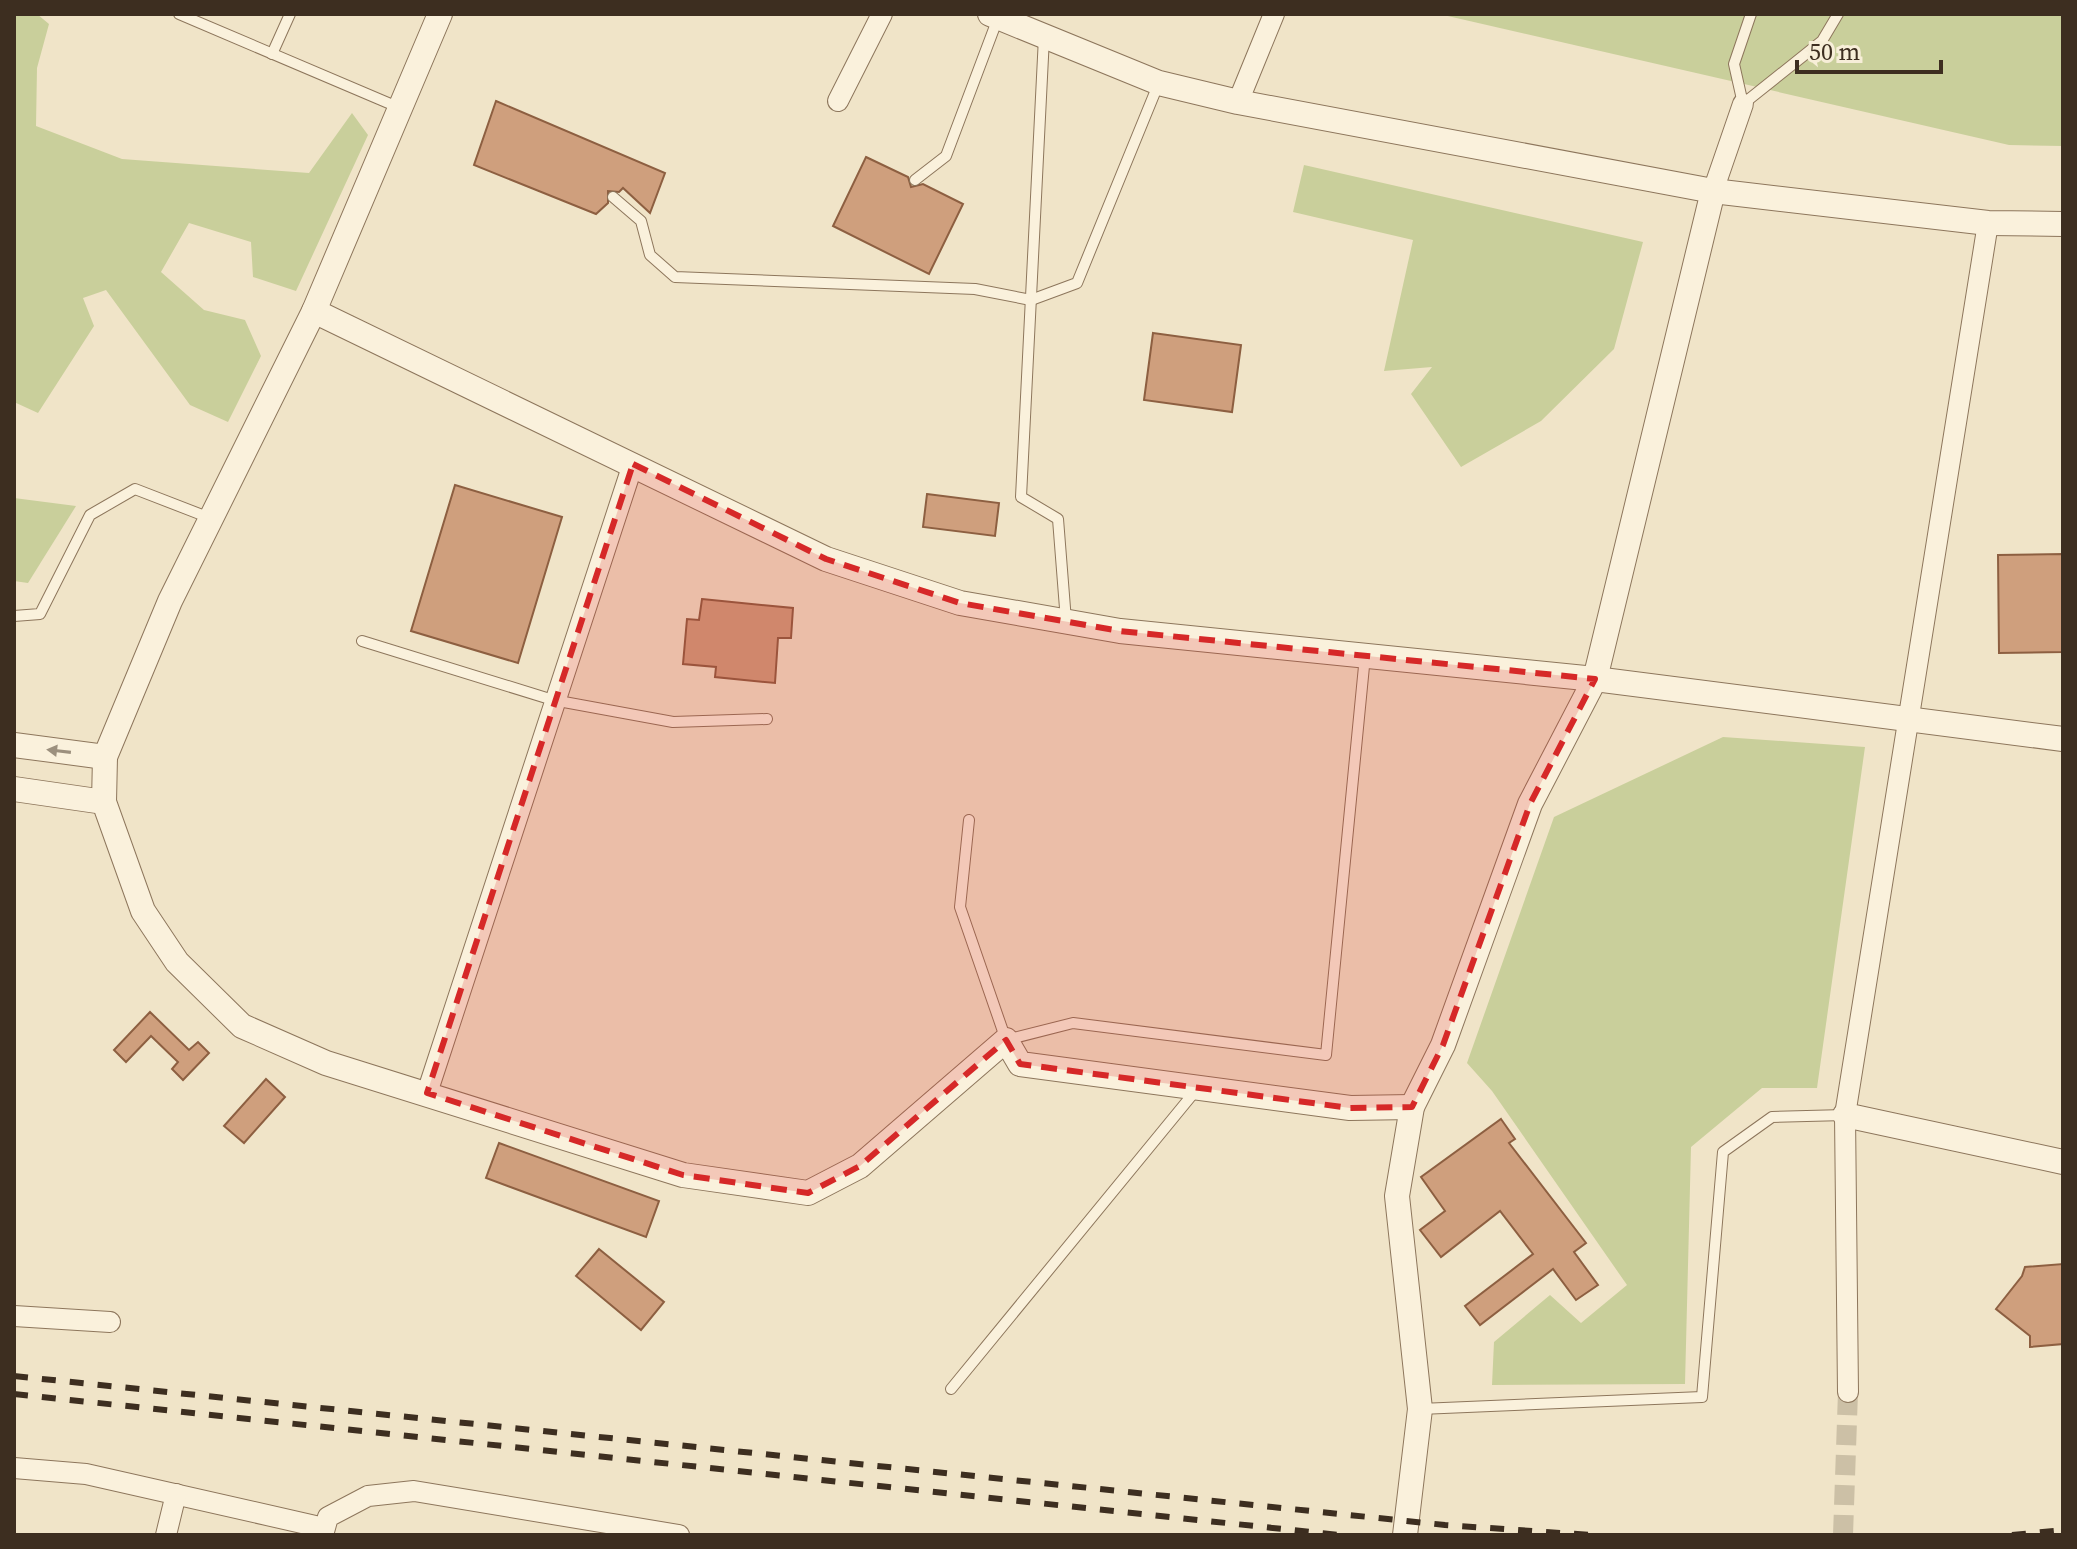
<svg xmlns="http://www.w3.org/2000/svg" width="2077" height="1549" font-family="'Source Serif 4',serif">
<rect width="100%" height="100%" fill="#f0e4c8"/>
<g fill="#c9cf9b">
<path d="M14,14H37L49,24L37,68L36,126L122,159L309,173L352,113L368,135L296,291L253,277L251,242L189,223L161,272L204,310L245,320L261,356L228,422L190,405L106,290L83,298L94,326L38,413L14,402Z"/>
<path d="M1439,14H2063V146L2009,145Z"/>
<path d="M1304,165L1643,242L1614,349L1541,421L1461,467L1411,394L1432,367L1384,371L1413,240L1293,212Z"/>
<path d="M14,498L76,506L28,583L14,581Z"/>
<path d="M1723,737L1865,747L1817,1088H1762L1691,1147L1685,1384L1492,1385L1494,1342L1550,1295L1581,1323L1627,1285L1492,1091L1467,1063L1554,817Z"/>
</g>
<g fill="#cf9f7d" stroke="#8d5f41" stroke-width="2">
<path d="M496,101L665,173L650,213L623,188L619,192L608,191V203L596,214L474,165Z"/>
<path d="M866,157L908,177L911,187L923,184L963,204L929,274L833,226Z"/>
<path d="M1153,333L1241,345L1232,412L1144,400Z"/>
<path d="M455,485L562,517L518,663L411,631Z"/>
<path d="M927,494L999,503L995,536L923,527Z"/>
<path d="M2063,554V652L1999,653L1998,555Z"/>
<path d="M702,599L793,608L791,638H778L775,683L715,677L716,667L683,664L687,619L699,620Z"/>
<path d="M150,1012L189,1050L198,1042L209,1053L183,1080L172,1069L178,1062L151,1036L126,1062L114,1050Z"/>
<path d="M266,1079L285,1097L244,1143L224,1126Z"/>
<path d="M1501,1119L1515,1139L1509,1143L1586,1243L1574,1252L1598,1285L1576,1300L1553,1269L1480,1325L1465,1306L1533,1254L1500,1211L1441,1257L1420,1230L1445,1211L1421,1177Z"/>
<path d="M499,1143L659,1201L646,1237L486,1178Z"/>
<path d="M599,1249L664,1302L641,1330L576,1276Z"/>
<path d="M2063,1264V1344L2030,1347V1336L1996,1309L2022,1276L2025,1267Z"/>
</g>
<g fill="none" stroke-linecap="round" stroke-linejoin="round">
<path stroke="#ccc0a6" stroke-width="20" stroke-dasharray="20 10" stroke-linecap="butt" d="M1843,1535L1848,1392"/>
<defs>
<g id="service">
<path d="M179,14L400,108"/>
<path d="M1751,14L1734,64L1743,104L1822,41L1838,14"/>
<path d="M1044,37L1021,497L1058,519L1066,621"/>
<path d="M272,54L290,14"/>
<path d="M915,180L946,156L998,18"/>
<path d="M613,197L641,221L650,255L675,277L975,289L1031,300L1077,283L1158,85"/>
<path d="M14,616L40,614L90,515L135,489L210,518"/>
<path d="M362,641L553,700L673,722L767,719"/>
<path d="M969,820L960,907L1006,1040L1073,1023L1326,1055L1365,656"/>
<path d="M951,1389L1197,1089"/>
<path d="M1420,1409L1702,1397L1723,1152L1772,1117L1845,1115"/>
</g>
<g id="minor">
<path d="M838,101L882,14"/>
<path d="M1238,102L1274,14"/>
<path d="M1713,191L1743,104"/>
<path d="M427,1093L633,464"/>
<path d="M14,1316L110,1322"/>
<path d="M1848,1392L1845,1115L1988,223"/>
<path d="M14,1468L86,1474L324,1528"/>
<path d="M166,1535L176,1494"/>
<path d="M323,1535L328,1517L368,1496L414,1491L679,1535"/>
</g>
<g id="tertiary">
<path d="M440,14L314,311L170,601L105,757L104,802L143,911L177,962L242,1026L326,1063L683,1175L808,1193L860,1166L1006,1040L1020,1064L1350,1108L1412,1107"/>
<path d="M990,14L1159,83L1238,102L1713,191L1988,223L2063,224"/>
<path d="M314,311L826,559L960,603L1120,631L1595,679L2063,739"/>
<path d="M14,745L105,757"/>
<path d="M14,789L104,802"/>
<path d="M1845,1115L2063,1162"/>
<path d="M1405,1535L1420,1409L1397,1196L1412,1107L1443,1045L1530,804L1595,679L1713,191"/>
</g>
</defs>
<use href="#service" stroke="#8d765c" stroke-width="12"/>
<use href="#minor" stroke="#8d765c" stroke-width="22"/>
<use href="#tertiary" stroke="#8d765c" stroke-width="26"/>
<use href="#service" stroke="#faf1dc" stroke-width="10"/>
<use href="#minor" stroke="#faf1dc" stroke-width="20"/>
<use href="#tertiary" stroke="#faf1dc" stroke-width="24"/>
<g stroke="#3d2e20" stroke-width="6" stroke-dasharray="14 14" stroke-linecap="butt">
<path d="M14,1376L1445,1525L1591,1535"/>
<path d="M14,1394L1339,1535"/>
<path d="M2012,1535L2063,1530"/>
</g>
</g>
<defs><path id="oneway-solid" d="M-6-.8H1V-3.2L6.5 0L1 3.2V.8H-6Z" transform="scale(2)"/></defs>
<use fill="#9c907e" href="#oneway-solid" transform="translate(59 751) rotate(-173)"/>
<path fill="#d62828" fill-opacity="0.2" stroke="#d62828" stroke-width="6" stroke-dasharray="16 10" stroke-linejoin="round" d="M633,464L826,559L960,603L1120,631L1595,679L1530,804L1443,1045L1412,1107L1350,1108L1020,1064L1006,1040L860,1166L808,1193L683,1175L427,1093Z"/>
<rect width="2077" height="1549" fill="none" stroke="#3d2e20" stroke-width="32"/>
<path d="M1797 60v12h144v-12" fill="none" stroke="#3d2e20" stroke-width="4"/>
<text x="1809" y="60" font-size="24" fill="#3d2e20" stroke="#f7eed8" stroke-width="6" paint-order="stroke">50 m</text>
</svg>
